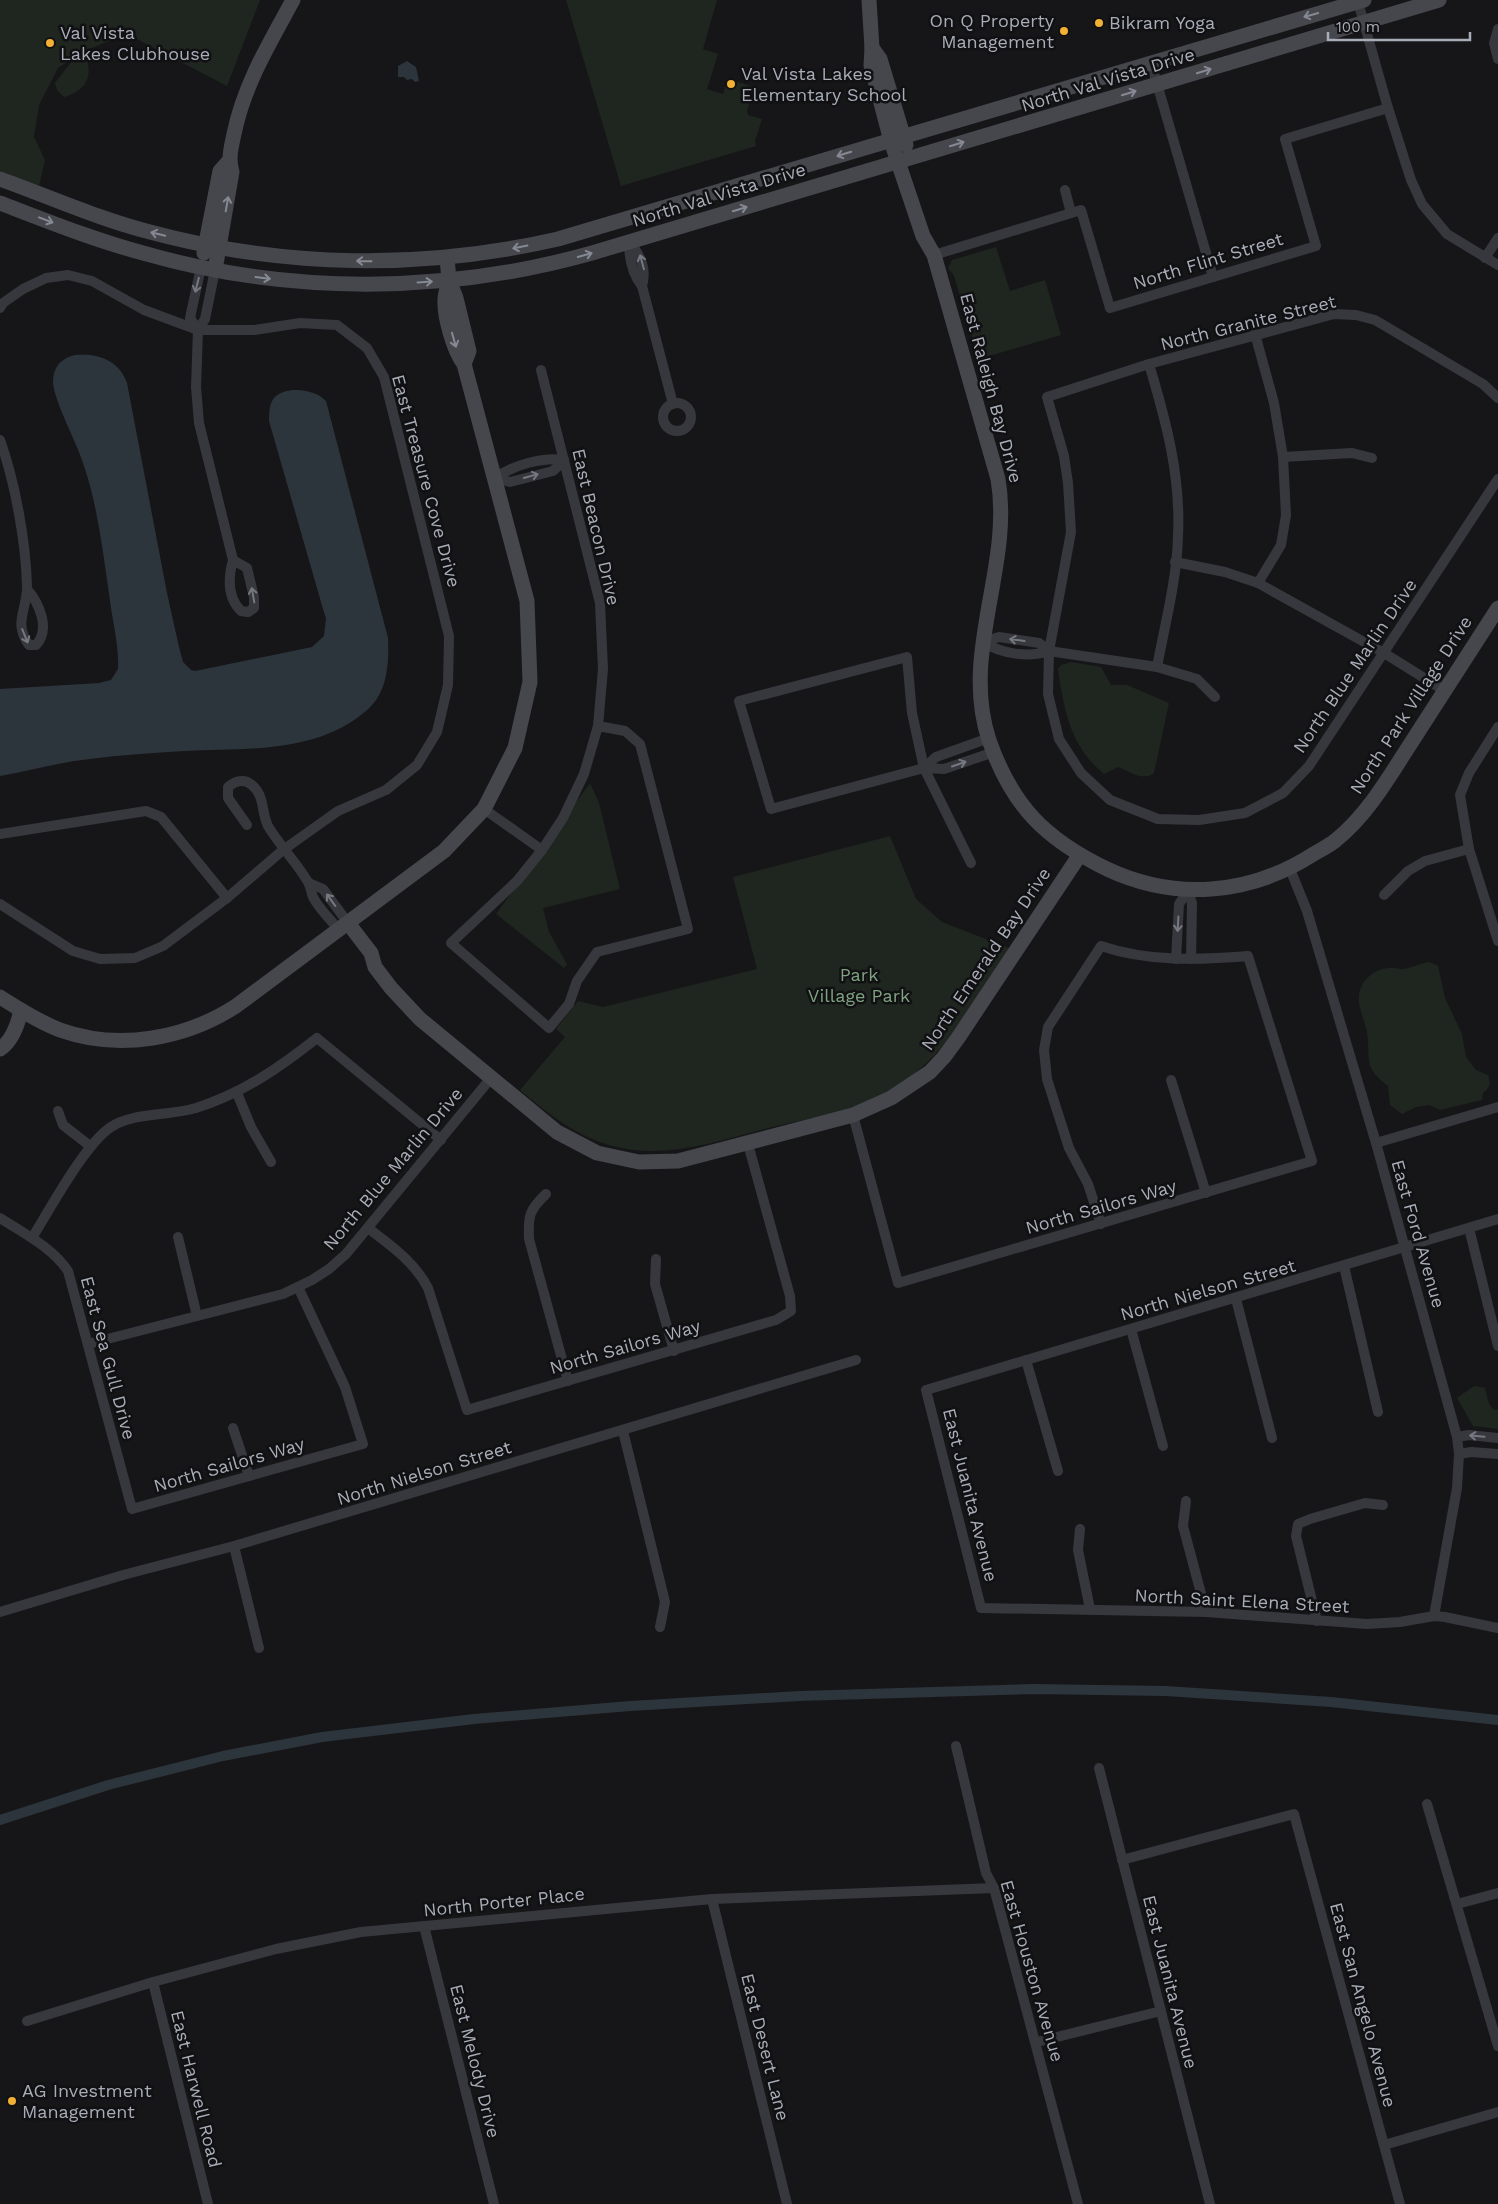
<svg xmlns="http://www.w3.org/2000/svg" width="1498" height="2204" font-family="'Work Sans',sans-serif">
<rect width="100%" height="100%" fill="#161618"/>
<g fill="#1e261f">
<path d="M0,0H260L227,86L127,34L84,51L58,68L39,105L34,137L45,160L39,186L0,173Z"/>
<path d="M566,0H717L703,49L718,54L707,89L723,94L725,87L734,81L754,87L747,111L748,115L762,119L755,141L756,146L621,186Z"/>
<path d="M80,58L87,60C93,80 82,92 64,97L57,90L55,83L72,61Z"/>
<path d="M996,247L1010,291L1045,280L1061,335L979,359L954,276L948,268L952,260Z"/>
<path d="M1071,662L1101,667L1111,685H1127L1169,703L1154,773C1143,782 1129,771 1118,767L1104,774C1070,746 1064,710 1058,669L1061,665Z"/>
<path d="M590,783L599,803L620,889L543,908L549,932L567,964L564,968L496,914Z"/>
<path d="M890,836L916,899L942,922L1009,948C982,988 959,1035 922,1067C907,1081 885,1095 865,1103C837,1114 806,1119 777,1126C726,1138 670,1160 617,1147C578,1138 550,1115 520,1090L565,1037L556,1029L578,1001L603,1007L757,969L733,877Z"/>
<path d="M1429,962L1438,966L1445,998L1462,1034L1466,1057L1476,1070L1488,1075C1491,1084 1490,1087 1483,1093L1482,1100L1440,1110L1429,1105L1416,1107L1402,1114L1390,1105L1388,1086C1362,1066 1371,1060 1367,1032C1365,1022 1360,1012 1359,1002C1357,985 1370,970 1388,968C1393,967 1398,969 1403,969C1412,968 1421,963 1429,962Z"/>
<path d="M1474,1386L1485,1388L1489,1404L1494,1410L1498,1409V1429L1473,1426L1457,1398Z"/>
</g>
<g fill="#2c353c">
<path d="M407,61L416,67L419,81L415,82L412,79L407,80L404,77H398V66Z"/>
<path d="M75,355C98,353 119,360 127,383L167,593L179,647L183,662L191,670L195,671L312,647L324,636L326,618L323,609L269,421C269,414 269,404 274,398C285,385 316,389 326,401L388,638C389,663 388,693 366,711C316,754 245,748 184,751C153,753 121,755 90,759C60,762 30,771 0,776V689L99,683L111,680L118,669C119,646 113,623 110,601C103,553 98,505 82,460C75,439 54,401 53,382C53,367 61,358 75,355Z"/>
</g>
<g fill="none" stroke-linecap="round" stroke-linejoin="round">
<path stroke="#2c353c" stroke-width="10" d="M0,1820L108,1785L223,1756L322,1737L474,1719L630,1706L799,1696L1033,1689L1166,1691L1331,1702L1498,1720"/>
<g stroke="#37383d" stroke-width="10">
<path d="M1358,2L1388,108L1411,180L1422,204L1447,234L1498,265"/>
<path d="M1498,29L1494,43L1498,59"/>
<path d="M1151,63L1213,277"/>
<path d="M1065,190L1071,213"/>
<path d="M629,242C629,258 632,274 642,286L673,404"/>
<path d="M629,242C641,255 647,269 642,286"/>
<path d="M934,255L1081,210L1110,308L1316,246L1285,139L1388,108"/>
<path d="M1485,258L1498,238"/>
<path d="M215,270L205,319L198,330L196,387L199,423L233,560C228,578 227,597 241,611L248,612L254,608V597L247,568L233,560"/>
<path d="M0,308L3,303L23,289L46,278L68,275L92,281L144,310L198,330H254L300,323L337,325L367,348L384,377L449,636L448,685L437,732L417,765L386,790L338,811L283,850L227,898L163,946L135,958L100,959L73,951L0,904"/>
<path d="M198,330L190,318L201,267"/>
<path d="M1255,334L1274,403L1283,457L1286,515L1281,545L1258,583"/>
<path d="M1149,364C1166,421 1181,476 1178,536C1177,579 1165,624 1157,667"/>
<path d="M541,370L600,603L603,669L598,726L584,774L563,818L542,850L517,881L451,943L549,1028L569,1004L577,981L597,952L688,929L640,744L625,731L598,726"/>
<path d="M1498,398L1483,384L1375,320L1356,315L1334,314L1149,364L1047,397L1064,456L1068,483L1071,532L1049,651L1048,694L1059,739L1081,773L1110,800L1158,819L1199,820L1245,813L1283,793L1309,766L1498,479"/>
<circle cx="677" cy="417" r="14"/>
<path d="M0,440C15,482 26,542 27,587C27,610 13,623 29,645H36C51,629 39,603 27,589"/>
<path d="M1283,457L1352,453L1372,458"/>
<path d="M495,478L510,482L553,471L564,460"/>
<path d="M495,478C513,465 542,457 564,460"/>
<path d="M1175,562L1225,572L1258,583L1384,653L1445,691"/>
<path d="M983,642C1002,654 1028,658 1049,651L1157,667L1197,679L1215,697"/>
<path d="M983,642L999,637L1039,643L1049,651"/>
<path d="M1498,727L1469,773L1460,795L1469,849L1498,941"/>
<path d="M924,768L936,757L989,738"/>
<path d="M484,809L542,850"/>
<path d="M247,825L228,798V787C235,781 244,778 252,785C265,796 261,812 268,826C280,846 297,863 308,882C311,887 311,892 313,897C319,909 331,920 339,930"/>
<path d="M0,834L146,811L161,817L227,898"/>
<path d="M971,863L924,768L912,713L907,657L739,701L771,809L924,768L944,769L994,752"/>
<path d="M1290,869L1307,911L1376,1143L1457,1437L1459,1454L1457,1488L1434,1616"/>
<path d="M309,883L323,889L348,923"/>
<path d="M1188,891L1192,903L1191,959"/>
<path d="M1384,895L1408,871L1425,861L1469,849"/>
<path d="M1176,959L1179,904L1188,891"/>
<path d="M1171,1080L1206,1193"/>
<path d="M237,1093L251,1127L271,1162"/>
<path d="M58,1111L63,1125L90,1146"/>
<path d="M853,1115L898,1283L1312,1161L1248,956C1199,960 1148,962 1101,946L1048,1027L1044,1050L1047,1079L1069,1148L1088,1184L1101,1224"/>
<path d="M1376,1143L1498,1107"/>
<path d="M546,1194C529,1210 528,1216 529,1239L568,1381"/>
<path d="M0,1218C23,1233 52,1247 68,1271L132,1509L363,1444L345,1387L298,1287"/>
<path d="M1498,1219L926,1390L981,1608L1206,1612L1367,1624L1400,1622L1434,1616L1445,1617L1498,1628"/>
<path d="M368,1228C391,1246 414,1261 428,1288L467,1410L776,1320L791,1311L790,1296L748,1144"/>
<path d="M1469,1228L1498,1346"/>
<path d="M178,1237L197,1316"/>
<path d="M32,1238C50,1209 85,1144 111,1127C134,1112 170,1116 196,1108C243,1093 279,1068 317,1038L441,1140"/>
<path d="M656,1259L655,1284L674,1351"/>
<path d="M1344,1266L1378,1412"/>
<path d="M1236,1299L1272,1438"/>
<path d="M1131,1329L1163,1446"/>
<path d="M88,1344L283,1294L312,1280L329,1269L346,1254L491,1078"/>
<path d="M1026,1360L1058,1471"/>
<path d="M233,1428L249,1476"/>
<path d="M623,1431L665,1602L660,1627"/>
<path d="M1457,1437L1469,1435L1498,1438"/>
<path d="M1459,1454L1471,1452L1498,1454"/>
<path d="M1186,1501L1183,1526L1206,1612"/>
<path d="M1080,1529L1078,1550L1090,1609"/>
<path d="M234,1546L259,1648"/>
<path d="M0,1612L123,1575L234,1546L856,1360"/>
<path d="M1317,1621L1296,1536L1298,1524L1310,1519L1365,1503L1383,1505"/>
<path d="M956,1746L986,1873L994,1888L1078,2204"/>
<path d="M1099,1768L1210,2204"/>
<path d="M1427,1804L1498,2046"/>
<path d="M1122,1860L1294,1814L1400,2204"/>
<path d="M712,1899L787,2204"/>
<path d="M1457,1904L1498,1893"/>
<path d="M424,1926L494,2204"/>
<path d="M153,1982L208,2204"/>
<path d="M27,2021L153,1982L276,1949L361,1932L712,1899L994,1888"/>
<path d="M1037,2042L1161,2011"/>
<path d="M1384,2145L1498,2112"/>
</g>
<g stroke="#45474d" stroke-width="15">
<path d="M869,0L872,48L871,65L891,141L923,236L934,255L998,479C1013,566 960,653 989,740C1012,806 1045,839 1107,869C1175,901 1249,895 1312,855C1320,850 1329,846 1336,840C1368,814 1389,777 1411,743C1440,698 1469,653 1498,608"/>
<path d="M872,48L880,59L906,145"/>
<path d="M0,179C50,197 99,219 150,232C284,268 423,270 558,239L1364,0"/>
<path d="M0,203C47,221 94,240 143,253C289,295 446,294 592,253L1439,0"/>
<path d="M204,253L220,171L229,161"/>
<path d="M447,258L449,280L456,298L469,351L464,364"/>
<path d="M215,270L232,172C228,159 231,148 234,134C244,85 269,44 293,0"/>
<path d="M348,923L371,953L375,967L391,988L420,1019L557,1132L597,1153L639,1162L678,1161L853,1115L891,1098L930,1072L944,1057L958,1038L1079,856"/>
<path d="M0,997C19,1009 39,1022 60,1030C119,1051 185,1039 236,1006L444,851L484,809L515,748L530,682L527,601L464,364C454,351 444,317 445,300C445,293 448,286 449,280"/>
<path d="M0,1049C12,1041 18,1024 21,1010"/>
</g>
</g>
<defs><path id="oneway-shaft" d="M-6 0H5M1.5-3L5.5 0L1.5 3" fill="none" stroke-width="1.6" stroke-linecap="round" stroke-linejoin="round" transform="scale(1.25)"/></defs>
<g stroke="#858993">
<use href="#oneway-shaft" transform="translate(1311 15) rotate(164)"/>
<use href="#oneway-shaft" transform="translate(1204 71) rotate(-17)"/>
<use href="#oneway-shaft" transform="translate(1129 93) rotate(-17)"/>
<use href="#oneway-shaft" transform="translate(957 144) rotate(-17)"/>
<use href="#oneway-shaft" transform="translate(844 154) rotate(163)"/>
<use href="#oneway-shaft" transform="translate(227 204) rotate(-80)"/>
<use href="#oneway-shaft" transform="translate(740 209) rotate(-17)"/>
<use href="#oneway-shaft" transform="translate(46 220) rotate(21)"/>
<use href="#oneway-shaft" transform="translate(158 234) rotate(-166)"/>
<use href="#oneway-shaft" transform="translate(520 247) rotate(169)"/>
<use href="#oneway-shaft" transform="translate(585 255) rotate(-16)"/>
<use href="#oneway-shaft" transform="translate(364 261) rotate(-179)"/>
<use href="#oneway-shaft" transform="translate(263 278) rotate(7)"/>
<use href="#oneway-shaft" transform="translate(425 282) rotate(-4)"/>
<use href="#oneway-shaft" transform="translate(454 340) rotate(74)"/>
</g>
<g stroke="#757881">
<use href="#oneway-shaft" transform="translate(642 262) rotate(-105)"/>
<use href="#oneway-shaft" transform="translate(197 285) rotate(104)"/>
<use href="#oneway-shaft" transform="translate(531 476) rotate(-15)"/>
<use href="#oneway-shaft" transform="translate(253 595) rotate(-100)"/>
<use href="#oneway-shaft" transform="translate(25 636) rotate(68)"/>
<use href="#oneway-shaft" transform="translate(1017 640) rotate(-172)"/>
<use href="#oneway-shaft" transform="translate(959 764) rotate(-19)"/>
<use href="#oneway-shaft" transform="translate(331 900) rotate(-126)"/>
<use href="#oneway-shaft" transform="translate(1178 924) rotate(93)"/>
<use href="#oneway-shaft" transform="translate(1477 1436) rotate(-175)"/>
</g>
<g fill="#f2b134" stroke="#111113" stroke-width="2">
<circle cx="1099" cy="23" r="5"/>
<circle cx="1064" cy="31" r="5"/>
<circle cx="50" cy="43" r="5"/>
<circle cx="731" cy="84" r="5"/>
<circle cx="12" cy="2101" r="5"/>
</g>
<g text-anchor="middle" stroke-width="5" stroke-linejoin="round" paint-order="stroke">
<g font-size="18" fill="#a8adb8" stroke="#111113" text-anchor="start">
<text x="1054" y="27" text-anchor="end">On Q Property<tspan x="1054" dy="21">Management</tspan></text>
<text x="1109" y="29">Bikram Yoga</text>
<text x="60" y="39">Val Vista<tspan x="60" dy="21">Lakes Clubhouse</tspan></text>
<text x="741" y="80">Val Vista Lakes<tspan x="741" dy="21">Elementary School</tspan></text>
<text x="22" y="2097">AG Investment<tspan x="22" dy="21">Management</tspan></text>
</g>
<g font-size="18" fill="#a8adb8" stroke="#111113">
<text transform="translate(1108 80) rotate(-17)" y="6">North Val Vista Drive</text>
<text transform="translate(719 195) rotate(-17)" y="6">North Val Vista Drive</text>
<text transform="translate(1208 261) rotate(-17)" y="6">North Flint Street</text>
<text transform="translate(1248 323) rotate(-14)" y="6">North Granite Street</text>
<text transform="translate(991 388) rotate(75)" y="6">East Raleigh Bay Drive</text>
<text transform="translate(426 481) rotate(75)" y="6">East Treasure Cove Drive</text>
<text transform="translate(596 527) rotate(77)" y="6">East Beacon Drive</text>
<text transform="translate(1355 666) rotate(-56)" y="6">North Blue Marlin Drive</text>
<text transform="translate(1411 705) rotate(-57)" y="6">North Park Village Drive</text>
<text transform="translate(986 959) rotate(-56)" y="6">North Emerald Bay Drive</text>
<text transform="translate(393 1169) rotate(-50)" y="6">North Blue Marlin Drive</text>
<text transform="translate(1101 1207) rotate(-16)" y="6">North Sailors Way</text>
<text transform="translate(1418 1234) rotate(74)" y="6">East Ford Avenue</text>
<text transform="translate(1208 1290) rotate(-16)" y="6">North Nielson Street</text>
<text transform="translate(625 1347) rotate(-16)" y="6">North Sailors Way</text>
<text transform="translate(108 1358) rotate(75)" y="6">East Sea Gull Drive</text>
<text transform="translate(229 1465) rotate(-16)" y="6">North Sailors Way</text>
<text transform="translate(424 1473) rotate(-17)" y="6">North Nielson Street</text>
<text transform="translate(970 1495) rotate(76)" y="6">East Juanita Avenue</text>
<text transform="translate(1242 1601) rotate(3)" y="6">North Saint Elena Street</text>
<text transform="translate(504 1902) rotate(-6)" y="6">North Porter Place</text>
<text transform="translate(1032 1971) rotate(74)" y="6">East Houston Avenue</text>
<text transform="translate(1170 1982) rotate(76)" y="6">East Juanita Avenue</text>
<text transform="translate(1363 2005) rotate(75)" y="6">East San Angelo Avenue</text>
<text transform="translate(765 2047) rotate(76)" y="6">East Desert Lane</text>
<text transform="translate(475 2061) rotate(76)" y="6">East Melody Drive</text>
<text transform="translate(196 2089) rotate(76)" y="6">East Harwell Road</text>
</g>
<g font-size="18" fill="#7fa381" stroke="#111113">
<text x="859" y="981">Park<tspan x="859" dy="21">Village Park</tspan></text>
</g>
</g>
<path d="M1328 32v8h142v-8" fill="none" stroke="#a8adb8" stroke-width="2.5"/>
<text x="1336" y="32" font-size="15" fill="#a8adb8" stroke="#111113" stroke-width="4" paint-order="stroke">100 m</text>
</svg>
